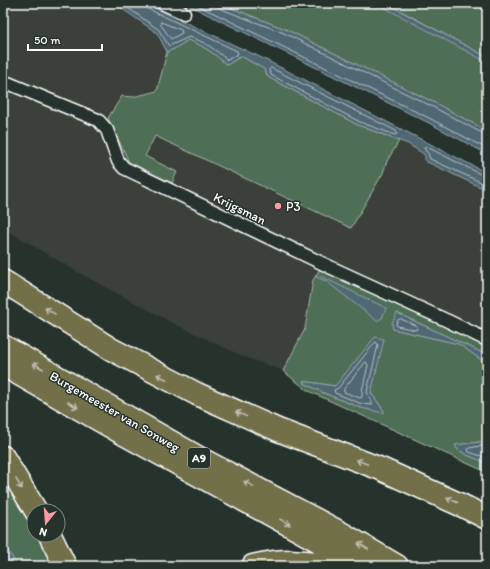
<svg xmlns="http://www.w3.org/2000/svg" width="490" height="569" font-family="Itim,sans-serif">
<rect width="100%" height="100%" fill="#26332d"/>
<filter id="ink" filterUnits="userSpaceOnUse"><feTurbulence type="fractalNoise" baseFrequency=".025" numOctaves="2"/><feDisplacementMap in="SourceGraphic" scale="8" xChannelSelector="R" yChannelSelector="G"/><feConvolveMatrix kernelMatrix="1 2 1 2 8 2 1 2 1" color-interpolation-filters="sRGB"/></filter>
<g filter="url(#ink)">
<path fill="#3b413a" d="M3,3H133L487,179V388L288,372L242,356L173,323L83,275L3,228Z"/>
<g fill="#4f6e57" stroke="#a7b6ab" fill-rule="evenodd">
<path d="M218,3H380L487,60V131L435,103L285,29Z"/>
<path d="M386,3H487V57Z"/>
<path d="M188,40C203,45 216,55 227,65L241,56L264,69L268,77L358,125L399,141L387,161L383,173L351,228L155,136L145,156L177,172L172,183L129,162L108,118L122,96L133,97L157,91L167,52L174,49Z"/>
<path d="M320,269L487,345V355L397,313L393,329L459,344L487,364V441L456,445L457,449L467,455L487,463V471H484L317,395L307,390L283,371L305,329L313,280ZM383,339L371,393L384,411L361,408L324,393L304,383L303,381L335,386Z"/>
<path d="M3,473L34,524V535H41L56,566H17L3,542Z"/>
</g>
<g fill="#4f6773" stroke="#95a4ab">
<path d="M114,3H144L262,58L487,173V189L478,186L425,161V155L408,144L358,125L268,77L264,69L241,56L227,65C216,55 203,45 188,40L174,49L167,52L157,33Z"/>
<path d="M184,3H218L285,29L435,103L487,131V154L427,122Z"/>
<path d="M376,3H385L487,57V62Z"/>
<path d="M318,275L386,308L382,318L377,321L326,281L316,277Z"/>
<path d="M397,313L487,355V364L459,344L393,329L392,323Z"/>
<path d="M375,337L384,339L371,393L384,411V413L361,408L324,393L304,383L303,381L335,386Z"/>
<path d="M487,441V463L467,455L457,449L455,445Z"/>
<path d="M3,542L17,566H9L3,555Z"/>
</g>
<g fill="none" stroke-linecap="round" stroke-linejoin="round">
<g stroke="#b9c2c7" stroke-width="1">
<path d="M121,3L159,30L169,46L189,37C204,41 216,50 227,60L238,54L237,51L146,8L144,6L143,3"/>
<path d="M193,3L429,118L487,149"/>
<path d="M218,3V6L221,9L284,33L433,107L484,134H487"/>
<path d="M161,22L181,30L182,33L171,39L161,25Z"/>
<path d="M271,68L396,131L397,134L395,135L360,122L271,75L269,70Z"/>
<path d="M487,176H484L427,147L424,148L425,150L428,153L430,159L487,185"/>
<path d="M401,319L417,326V329L415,330L397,326L396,324L398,320Z"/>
<path d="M376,342L378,345L367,392L372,403V405L362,404L335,393L334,390L338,388Z"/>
<path d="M366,362L368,365L362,391V397L360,398L344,392V389Z"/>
<path d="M487,445L469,448L468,450L469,452L487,458"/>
</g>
<defs>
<g id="minor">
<path d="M162,3L184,13"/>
<path d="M3,81L98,120L107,130L118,161L124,168L332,268L448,321L487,340"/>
</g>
<g id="motorway">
<path d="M3,281L111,349L197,394L278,430L381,469L463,506L487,518"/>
<path d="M3,346L201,459L341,533L397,566"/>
<path d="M3,365L122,433L364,566"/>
<path d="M3,457L36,511"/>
<path d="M50,535L65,566"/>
<path d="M253,566C282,559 304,560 333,566"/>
</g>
</defs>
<use href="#minor" stroke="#fff" stroke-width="15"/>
<use href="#motorway" stroke="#fff" stroke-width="25"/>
<use href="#minor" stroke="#26332d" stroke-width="12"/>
<use href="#motorway" stroke="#726f4a" stroke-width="22"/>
</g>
<defs><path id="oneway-shaft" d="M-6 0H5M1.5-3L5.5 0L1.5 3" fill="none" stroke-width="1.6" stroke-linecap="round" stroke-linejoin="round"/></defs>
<g stroke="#c0beae">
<use href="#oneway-shaft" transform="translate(50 311) rotate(-148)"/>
<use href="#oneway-shaft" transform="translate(38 366) rotate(-150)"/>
<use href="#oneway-shaft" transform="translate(162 377) rotate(-153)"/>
<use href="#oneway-shaft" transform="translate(73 405) rotate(30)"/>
<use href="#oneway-shaft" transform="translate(241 414) rotate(-156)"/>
<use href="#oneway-shaft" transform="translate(362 462) rotate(-159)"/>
<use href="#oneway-shaft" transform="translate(19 484) rotate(59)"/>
<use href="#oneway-shaft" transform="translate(249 484) rotate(-152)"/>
<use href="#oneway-shaft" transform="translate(452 500) rotate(-156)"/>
<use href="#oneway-shaft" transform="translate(285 522) rotate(29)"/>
<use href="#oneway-shaft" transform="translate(363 546) rotate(-149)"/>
</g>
</g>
<circle fill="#ff9aa2" stroke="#26332d" stroke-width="1.5" cx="278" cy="206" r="4"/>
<g text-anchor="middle" stroke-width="3" stroke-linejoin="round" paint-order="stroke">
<rect fill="#26332d" stroke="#bec2c0" stroke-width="1" x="188" y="448" width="22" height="20" rx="3"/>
<g font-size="12" font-weight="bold" fill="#fff">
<text x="199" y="462">A9</text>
</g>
<g font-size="13" fill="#fff" stroke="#26332d" text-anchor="start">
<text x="286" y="211">P3</text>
</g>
<g font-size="13" fill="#fff" stroke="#26332d">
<text transform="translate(240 208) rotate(26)" y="5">Krijgsman</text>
<text transform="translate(115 411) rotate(30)" y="5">Burgemeester van Sonweg</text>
</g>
</g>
<rect width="490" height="569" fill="none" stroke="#26332d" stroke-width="16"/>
<rect x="8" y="8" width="474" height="553" fill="none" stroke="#fff" stroke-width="1.5" filter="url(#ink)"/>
<g transform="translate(46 523) rotate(197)"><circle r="19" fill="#26332d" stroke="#7d8581"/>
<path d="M0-3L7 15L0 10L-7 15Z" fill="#ff9aa2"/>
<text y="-6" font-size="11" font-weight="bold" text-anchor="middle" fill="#ffffff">N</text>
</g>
<path d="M28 44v6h74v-6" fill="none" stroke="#ffffff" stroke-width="2"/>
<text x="34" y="44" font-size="12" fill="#ffffff" stroke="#26332d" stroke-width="3" paint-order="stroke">50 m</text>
</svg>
